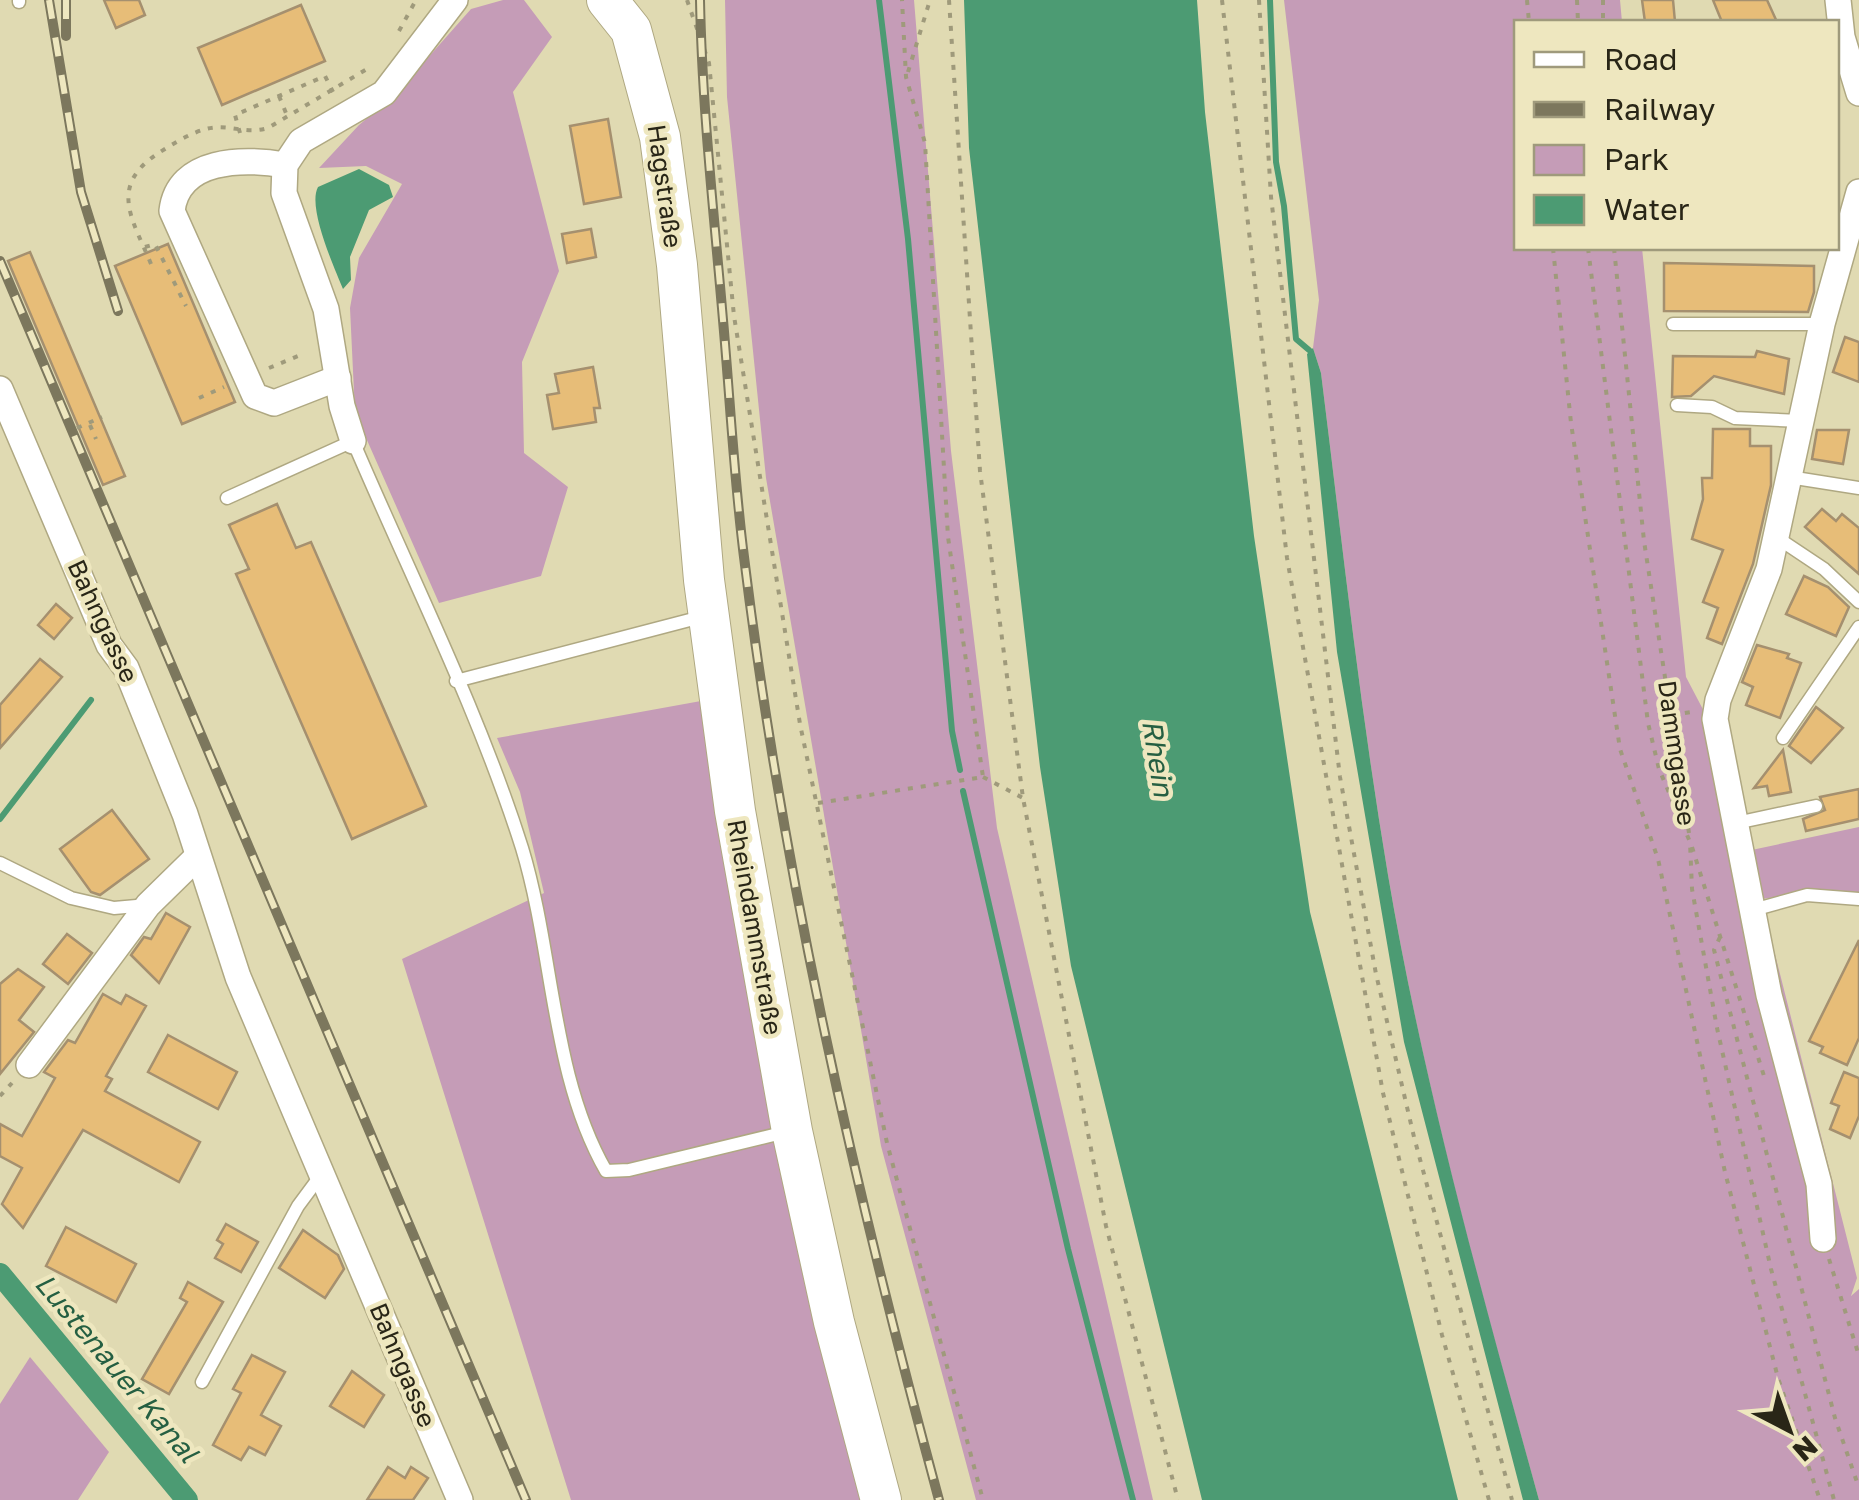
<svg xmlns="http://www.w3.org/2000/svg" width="1859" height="1500" font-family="'Golos Text',sans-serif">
<rect width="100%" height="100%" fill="#e0dab2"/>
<g fill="#c59cb7">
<path d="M503,0H524L552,37L513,92L559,271L522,362L524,453L568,487L541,576L439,603L355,413L350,308L359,258L402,184L366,166L319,168L359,125L394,96L471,9Z"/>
<path d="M725,0H914L951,451L997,828L1153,1500H976L881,1146L766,478L727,97Z"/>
<path d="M1284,0H1620L1622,22H1516V248H1642L1686,677L1708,719L1747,851L1859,827V894L1814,892L1761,899L1857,1278L1851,1296L1859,1289V1500H1539C1481,1294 1424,1087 1388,875C1360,709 1342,541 1321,373L1313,348L1319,300Z"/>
<path d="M712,699L780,1128L861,1500H571L402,959L544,893L520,792L497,738Z"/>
<path d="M30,1357L109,1452L78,1500H0V1404Z"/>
</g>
<g fill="#4c9b73">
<path d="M964,0H1197L1205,112L1254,536L1310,912L1458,1500H1202L1071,966L1040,767L969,148Z"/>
<path d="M359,169L389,185L393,197L369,210L350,257L351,280L343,289C334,267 307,207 318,187Z"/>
<path d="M1313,348L1321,373C1342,541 1360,709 1388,875C1424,1087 1482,1294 1539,1500H1523L1404,1042L1337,652L1307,354Z"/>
</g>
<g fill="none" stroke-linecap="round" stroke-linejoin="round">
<g stroke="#4c9b73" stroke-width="6">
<path d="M879,0L908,239L952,731L960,770"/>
<path d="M1270,0L1276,162L1284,206L1296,339L1309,350"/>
<path d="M963,791L1068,1249L1133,1500"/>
<path d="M0,819L91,700"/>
</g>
<path stroke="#4c9b73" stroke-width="22" d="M0,1274L187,1500"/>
</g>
<g fill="#e7bd78" stroke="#a5906f" stroke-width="2.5">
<path d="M104,0H139L145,15L116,28Z"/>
<path d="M1642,0H1673L1675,22H1645Z"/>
<path d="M1713,0H1767L1777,22H1722Z"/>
<path d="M301,5L325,61L222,105L198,48Z"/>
<path d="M608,119L621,197L584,204L570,126Z"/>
<path d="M591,229L596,257L567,263L562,234Z"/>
<path d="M168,244L235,402L182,424L115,266Z"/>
<path d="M30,252L125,476L103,485L8,261Z"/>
<path d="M1664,263L1814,266V292L1808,312L1664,311Z"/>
<path d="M1845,337L1859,342V382L1833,372Z"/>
<path d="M1757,351L1789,359L1784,394L1714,376L1691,396L1672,397L1673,356L1755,357Z"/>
<path d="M593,367L600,408H594L596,422L553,429L547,395L559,393L555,374Z"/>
<path d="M1713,429H1750V446H1771V485L1753,564L1722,644L1707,638L1718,608L1703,602L1723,550L1692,539L1703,499L1702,478H1712Z"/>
<path d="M1817,430H1849L1843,464L1812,459Z"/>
<path d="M277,504L296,548L311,542L426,806L352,839L236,574L249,569L229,525Z"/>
<path d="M1822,509L1836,521L1842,514L1859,528V574L1805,527Z"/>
<path d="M1804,576L1828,587L1849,607L1836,636L1786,614Z"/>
<path d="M56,604L72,618L54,639L38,625Z"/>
<path d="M1757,645L1789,654L1787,658L1801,663L1780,718L1746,705L1753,687L1742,682Z"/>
<path d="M40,659L62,677L0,748V705Z"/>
<path d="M1816,707L1843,728L1811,763L1789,746Z"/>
<path d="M1783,750L1791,792L1769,796L1767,786L1754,788Z"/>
<path d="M1859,789V819L1806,831L1803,819L1825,810L1820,797Z"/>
<path d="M112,810L149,859L100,895L91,892L60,849Z"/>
<path d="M166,913L190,927L159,983L131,955L144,937L151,939Z"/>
<path d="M67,934L92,953L68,984L43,964Z"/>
<path d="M1859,940V1038L1847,1065L1820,1053L1823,1047L1809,1041Z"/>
<path d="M18,969L44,987L19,1020L34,1032L0,1074V984Z"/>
<path d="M103,994L121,1004L126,995L146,1006L106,1076L112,1079L105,1091L200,1142L179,1182L83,1130L23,1228L2,1204L22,1168L0,1156V1124L22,1136L55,1078L44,1072L68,1040L75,1043Z"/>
<path d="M168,1035L237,1072L218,1109L148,1072Z"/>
<path d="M1844,1072L1859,1078V1116L1850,1138L1830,1129L1839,1106L1831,1103Z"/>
<path d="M226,1224L258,1242L241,1272L215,1258L223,1244L217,1240Z"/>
<path d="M66,1227L136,1264L116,1302L46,1266Z"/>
<path d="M303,1230L338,1255L344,1269L325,1298L279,1268Z"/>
<path d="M188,1282L223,1302L169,1394L142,1379L187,1302L180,1298Z"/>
<path d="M252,1355L285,1372L261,1415L281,1426L265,1455L249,1447L241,1460L213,1445L241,1393L233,1389Z"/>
<path d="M352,1371L384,1395L364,1427L330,1406Z"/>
<path d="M388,1467L405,1478L411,1467L428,1478L413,1500H367Z"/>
</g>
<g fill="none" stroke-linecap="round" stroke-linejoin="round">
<defs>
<g id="service">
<path d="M19,0V2"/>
<path d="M1673,324H1822"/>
<path d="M1677,405L1712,407L1735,418L1800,421"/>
<path d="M1789,477L1859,488"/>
<path d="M227,498L353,441C410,575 478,709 522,848C554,953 551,1075 606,1171L629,1170L786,1132"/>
<path d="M1776,537L1824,569L1859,602"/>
<path d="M456,681L705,616"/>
<path d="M1783,738L1859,627"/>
<path d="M1736,823L1816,806"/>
<path d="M0,863L71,898L114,908L148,905"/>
<path d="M1753,910L1807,895L1859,899"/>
<path d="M202,1382L298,1206L321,1175"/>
</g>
<g id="minor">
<path d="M1838,0L1842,37L1859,93"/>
<path d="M285,165C243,158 178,158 172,211L255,396L274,403L338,378"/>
<path d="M0,389L109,645L126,668L185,814L238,977L460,1500"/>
<path d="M353,441L342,406L326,309L284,193L285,165L301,141L384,93L455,0"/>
<path d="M29,1065L148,905L196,858"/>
<path d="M1823,1239L1819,1184L1769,995L1715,719L1718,700L1769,569L1822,324L1859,192"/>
</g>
<path id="primary" d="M607,0L631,30L660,137L677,265L704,580L735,811L792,1131L834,1322L881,1500"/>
</defs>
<use href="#service" stroke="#afa882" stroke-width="15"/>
<use href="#minor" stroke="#afa882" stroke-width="28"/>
<use href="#primary" stroke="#afa882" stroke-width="42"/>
<g stroke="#9f9a7b" stroke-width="4" stroke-dasharray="5 8" stroke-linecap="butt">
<path d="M687,0L709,63L734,316L800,724L887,1143L983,1500"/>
<path d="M949,0L980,471L1023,798L1106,1226L1178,1500"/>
<path d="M1222,0L1287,558L1383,1093L1442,1335L1489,1500"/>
<path d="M1259,0L1271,197L1340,777L1376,974L1414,1137L1512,1500"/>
<path d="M1527,0L1529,22"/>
<path d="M1577,0L1578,22"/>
<path d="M1603,0V22"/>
<path d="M399,31L416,0"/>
<path d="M908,72L930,0"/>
<path d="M279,96L286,113"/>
<path d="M240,133L235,115L325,76L333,92"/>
<path d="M145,247L155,244L186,306"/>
<path d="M1553,248L1571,423L1620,749L1658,859L1725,1172L1778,1378L1820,1500"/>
<path d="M1588,248L1648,723L1659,769L1690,842L1692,889L1717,1028L1771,1269L1834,1500"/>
<path d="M1614,248L1644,541L1689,833"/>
<path d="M151,264C133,220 108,187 157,154C171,145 190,133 206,129C228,123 245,135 268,128L372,66"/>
<path d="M269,368L298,356"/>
<path d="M199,398L224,387"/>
<path d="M90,425L96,439"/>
<path d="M77,428L102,417"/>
<path d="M1672,715L1692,712"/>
<path d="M983,777L1023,798"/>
<path d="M818,803L983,777L948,537L925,143L906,77L902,0"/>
<path d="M1692,847L1764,1076"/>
<path d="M1720,937L1714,950L1835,1418L1859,1488"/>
<path d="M0,1096L12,1083"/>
<path d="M1829,1259L1859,1356"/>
</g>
<use href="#service" stroke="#fff" stroke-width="12"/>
<use href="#minor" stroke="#fff" stroke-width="25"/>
<use href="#primary" stroke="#fff" stroke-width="40"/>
<defs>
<g id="rail">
<path d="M49,0L81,192L118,311"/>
<path d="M66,0V36"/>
<path d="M700,0C702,107 714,214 723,320C730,399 734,478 744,557C783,876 855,1190 939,1500"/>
<path d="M0,261L526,1500"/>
</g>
</defs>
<use href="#rail" stroke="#7c775d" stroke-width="10"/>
<use href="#rail" stroke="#eee7bf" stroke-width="6" stroke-dasharray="19" stroke-linecap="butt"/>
</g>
<g text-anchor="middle" stroke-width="9" stroke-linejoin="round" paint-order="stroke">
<g font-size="25" fill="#292617" stroke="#eee7bf">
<text transform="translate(665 186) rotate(82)" y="9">Hagstraße</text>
<text transform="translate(103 621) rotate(65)" y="9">Bahngasse</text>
<text transform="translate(1677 753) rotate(82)" y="9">Dammgasse</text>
<text transform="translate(755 927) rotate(80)" y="9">Rheindammstraße</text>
<text transform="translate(403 1365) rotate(67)" y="9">Bahngasse</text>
</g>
<g font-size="28" font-style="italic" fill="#255f42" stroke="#eee7bf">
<text transform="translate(1158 758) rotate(81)" y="10">Rhein</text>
<text transform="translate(117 1368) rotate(50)" y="10">Lustenauer Kanal</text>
</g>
</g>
<rect x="1514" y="20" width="325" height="230" fill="#eee7bf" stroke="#9f9a7c" stroke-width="2.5"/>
<rect x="1534" y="52" width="50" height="15" fill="#ffffff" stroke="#9f9a7c" stroke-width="2.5"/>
<text x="1604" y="70" font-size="30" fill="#292617">Road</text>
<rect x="1534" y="102" width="50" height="15" fill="#7c775d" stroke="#9f9a7c" stroke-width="2.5"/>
<text x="1604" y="120" font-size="30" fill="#292617">Railway</text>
<rect x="1534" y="145" width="50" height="30" fill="#c59cb7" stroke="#9f9a7c" stroke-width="2.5"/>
<text x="1604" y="170" font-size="30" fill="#292617">Park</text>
<rect x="1534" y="195" width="50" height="30" fill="#4c9b73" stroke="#9f9a7c" stroke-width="2.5"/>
<text x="1604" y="220" font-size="30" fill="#292617">Water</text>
<g transform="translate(1789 1430) rotate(139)" stroke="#eee7bf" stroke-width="8" paint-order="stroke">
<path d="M0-8L18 38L0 25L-18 38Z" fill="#292617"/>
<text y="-15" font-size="28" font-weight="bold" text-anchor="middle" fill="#292617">N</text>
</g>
</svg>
